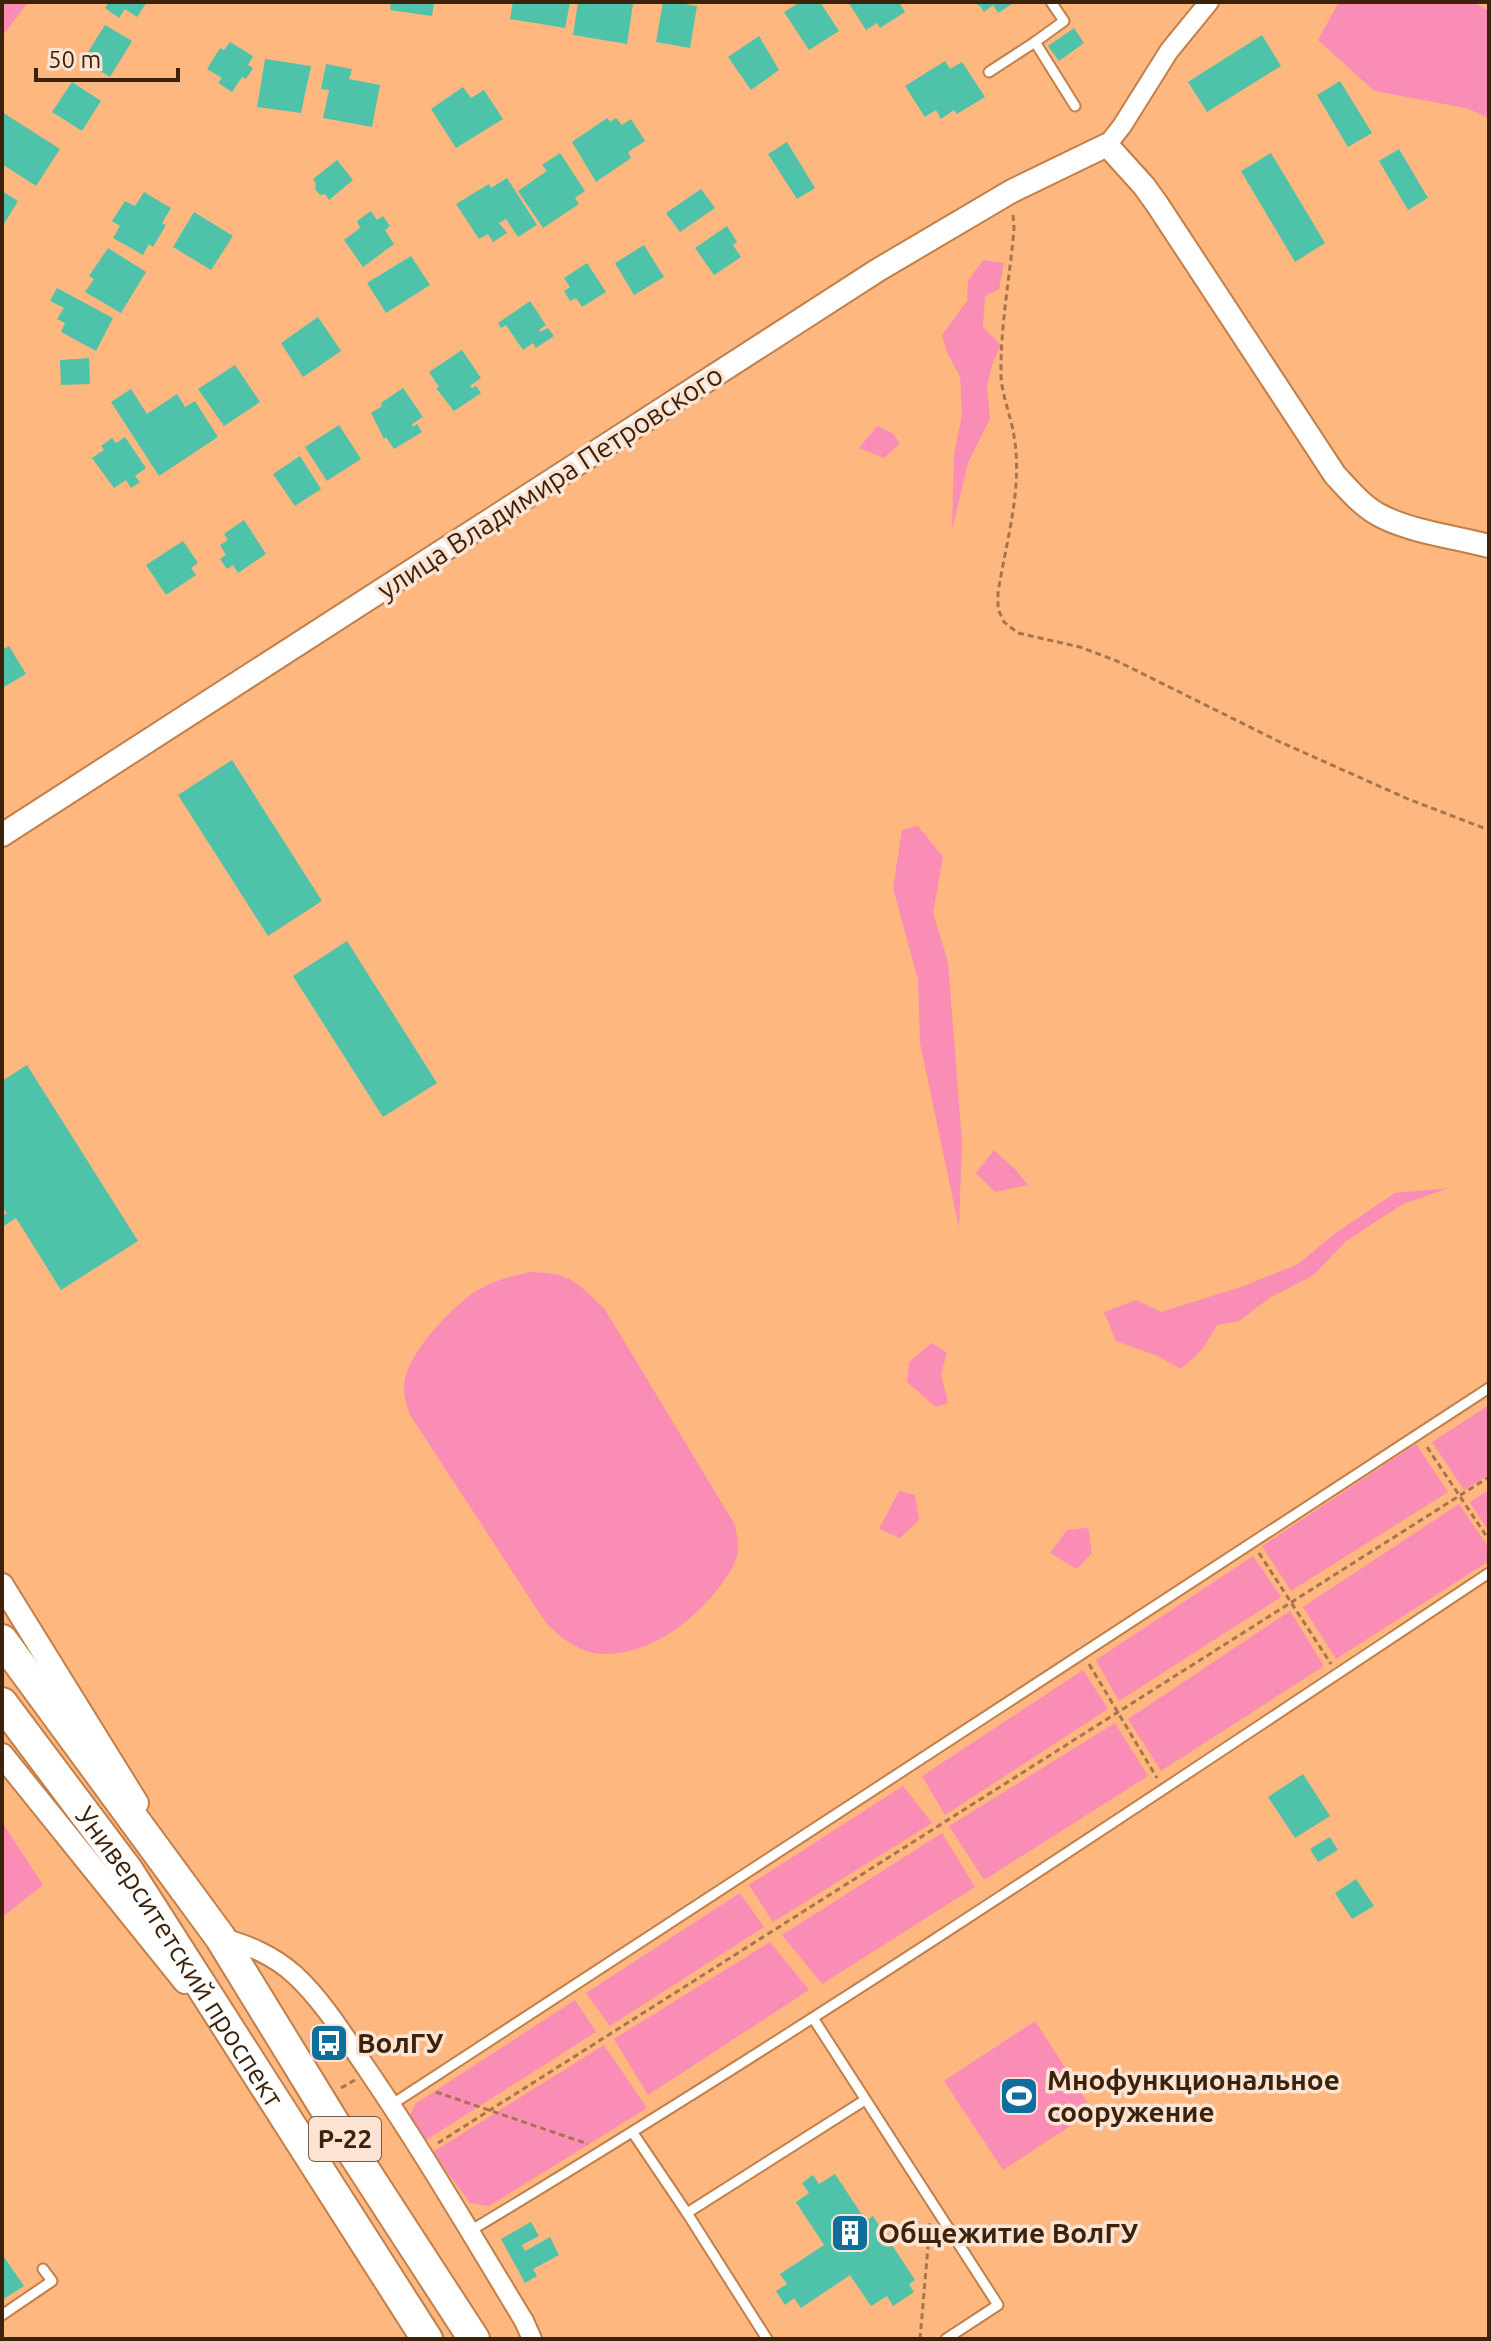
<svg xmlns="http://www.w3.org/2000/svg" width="1491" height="2341" font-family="Ubuntu,sans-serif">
<rect width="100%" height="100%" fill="#ffb780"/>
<g fill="#fa8db5">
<path d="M2,2H28L2,37Z"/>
<path d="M1339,2H1474L1489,11V118L1466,108L1374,91L1318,40Z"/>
<path d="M983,260L1004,263L999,289L985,296L983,327L1001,345L993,362L987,385L990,419L968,463L952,530L954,454L962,415L960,376L948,355L942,335L967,301L968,281Z"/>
<path d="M877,426L892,433L900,443L884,458L859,448Z"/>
<path d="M918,826L943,857L933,913L948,962L962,1142L959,1228L920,1043L918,980L893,888L902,830Z"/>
<path d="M994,1150L1016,1170L1028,1185L995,1192L976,1173Z"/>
<path d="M1449,1188L1403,1204L1346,1241L1314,1275L1271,1297L1239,1321L1217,1325L1202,1350L1181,1369L1158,1356L1116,1341L1104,1312L1136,1300L1161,1312L1244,1286L1298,1264L1337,1232L1395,1193Z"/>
<path d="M530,1272C571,1273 575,1281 604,1308L735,1525C736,1532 739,1542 738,1549C737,1562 730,1572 723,1582C697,1619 652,1654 605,1654C581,1654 562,1639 546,1623L410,1415C406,1403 402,1392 405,1379C411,1350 453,1305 478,1290C494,1280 512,1276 530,1272Z"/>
<path d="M932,1343L947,1353L941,1374L948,1403L936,1407L907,1382L909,1362Z"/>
<path d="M1489,1405V1475L1464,1490L1432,1442Z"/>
<path d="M1416,1444L1448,1492L1291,1591L1262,1546Z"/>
<path d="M1489,1490V1532L1470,1502Z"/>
<path d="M899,1491L915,1495L919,1520L900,1538L879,1529Z"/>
<path d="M1459,1504L1489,1548V1561L1336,1659L1303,1607Z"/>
<path d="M1088,1528L1092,1553L1077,1569L1050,1553L1067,1530Z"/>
<path d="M1253,1556L1281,1597L1119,1701L1096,1660Z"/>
<path d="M1290,1611L1324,1666L1161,1771L1128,1719Z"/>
<path d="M1083,1670L1108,1709L945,1815L922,1776Z"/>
<path d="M1115,1723L1148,1776L984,1880L949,1826Z"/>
<path d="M903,1786L932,1823L773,1922L749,1885Z"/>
<path d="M2,1822L43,1885L2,1917Z"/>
<path d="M942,1833L975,1887L822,1984L782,1935Z"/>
<path d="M740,1893L764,1927L610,2026L586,1993Z"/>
<path d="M770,1942L809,1990L648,2095L614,2039Z"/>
<path d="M575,2000L596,2032L426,2140L410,2116L415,2104Z"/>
<path d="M1035,2021L1093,2111L1003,2170L944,2081Z"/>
<path d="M604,2045L647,2108L489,2206L470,2203L433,2152Z"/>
</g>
<g fill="#4fc2aa">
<path d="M109,2H147L137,17L125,9L119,18L105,8Z"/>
<path d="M391,2H434L432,16L390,10Z"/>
<path d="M513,2H570L565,28L510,19Z"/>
<path d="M578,2L633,4L627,44L573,35Z"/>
<path d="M663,2H684V4L697,6L690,48L656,42Z"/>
<path d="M800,2H820L839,31L809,50L784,12Z"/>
<path d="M848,2H899L905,12L880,28L877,23L866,30Z"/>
<path d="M973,2H1015L998,13L993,5L984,12L980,6Z"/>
<path d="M105,25L132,41L110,77L83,60Z"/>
<path d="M1074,28L1084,43L1059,61L1048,46Z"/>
<path d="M1262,35L1281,66L1207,112L1188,82Z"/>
<path d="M759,36L779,70L751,90L728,57Z"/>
<path d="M230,42L253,56L248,65L253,68L246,79L242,77L232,92L218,83L222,78L207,69L220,48L224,50Z"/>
<path d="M265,59L311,66L301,113L257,107Z"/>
<path d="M945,61L950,69L962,62L985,97L957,114L954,110L941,119L936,110L925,117L905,86Z"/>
<path d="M326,64L352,69L349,79L380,85L372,127L323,118L329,90L321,89Z"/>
<path d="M1340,81L1372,133L1348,147L1317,95Z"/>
<path d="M72,82L101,101L82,131L52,112Z"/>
<path d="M463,87L471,98L484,90L503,119L456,148L431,109Z"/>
<path d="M2,112L60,149L36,186L2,164Z"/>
<path d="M607,118L610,122L616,118L622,125L631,119L645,141L628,152L631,158L596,182L572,142Z"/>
<path d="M787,142L815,188L797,199L768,154Z"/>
<path d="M1399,149L1428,198L1408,210L1379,161Z"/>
<path d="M560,153L585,191L575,198L579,204L543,228L518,191L547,171L542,165Z"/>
<path d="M1271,153L1325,243L1295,262L1241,171Z"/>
<path d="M337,160L353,180L329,200L325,194L320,195L315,189L316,184L313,179Z"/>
<path d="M507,178L537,225L518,237L506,219L499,223L507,233L493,242L488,234L479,239L456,204L489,184L491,188Z"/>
<path d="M701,189L715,208L680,232L666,213Z"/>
<path d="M2,191L18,201L2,227Z"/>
<path d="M144,192L171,208L162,223L166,225L153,247L149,244L143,255L113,238L120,226L112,221L125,201L135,206Z"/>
<path d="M371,211L377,220L383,216L390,226L385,230L394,244L363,267L344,240L360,228L357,221Z"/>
<path d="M194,212L233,236L211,270L173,247Z"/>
<path d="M727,226L737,242L733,245L741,257L714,275L695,248Z"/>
<path d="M644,245L664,277L634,295L615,263Z"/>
<path d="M108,248L146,272L121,313L85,292L94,279L89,276Z"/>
<path d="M411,256L430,285L386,313L367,283Z"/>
<path d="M587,263L606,292L582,307L576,298L570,301L564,291L570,287L564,278Z"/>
<path d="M57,288L113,318L96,351L61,332L65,323L57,319L64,308L50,301Z"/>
<path d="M530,301L546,325L539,330L540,332L548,328L554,336L536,348L533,343L523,350L506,325L501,328L498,323Z"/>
<path d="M318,317L341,351L303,377L281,343Z"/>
<path d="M462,350L481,378L470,386L472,388L476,386L481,393L454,411L436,388L439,387L429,372Z"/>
<path d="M89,358L90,384L61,385L60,360Z"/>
<path d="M235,365L260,402L224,426L198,389Z"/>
<path d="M403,388L423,417L412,424L413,427L417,424L422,432L394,449L386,437L384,439L371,413L382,406L381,403Z"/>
<path d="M131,389L147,414L177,394L185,407L195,401L218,437L159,476L111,402Z"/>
<path d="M339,425L361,459L327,481L305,447Z"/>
<path d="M125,437L146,468L135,476L140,482L131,488L126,480L114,488L92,458L104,450L101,446L112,438L116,443Z"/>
<path d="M300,456L321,489L295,506L273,474Z"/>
<path d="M244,520L266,554L238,573L233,565L227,569L220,559L226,555L220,545L228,540L224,534Z"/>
<path d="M183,541L198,563L191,568L196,575L166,595L146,565Z"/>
<path d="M9,646L26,674L2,688V650Z"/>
<path d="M232,760L322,901L268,936L178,795Z"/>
<path d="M347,941L437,1083L383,1117L293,976Z"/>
<path d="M27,1065L138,1241L61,1290L16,1218L2,1227V1216L7,1213L2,1208V1081Z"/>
<path d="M1303,1774L1330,1816L1295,1838L1268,1797Z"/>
<path d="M1330,1837L1338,1850L1318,1862L1310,1849Z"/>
<path d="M1356,1879L1374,1906L1352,1919L1335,1893Z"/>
<path d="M324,2036L336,2051L332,2055L319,2040Z"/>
<path d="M835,2174L866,2221L873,2216L915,2280L909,2284L914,2292L893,2306L887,2296L871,2306L850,2275L801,2308L794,2298L785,2305L776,2291L787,2284L780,2274L824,2245L796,2202L809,2193L802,2183L813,2175L819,2184Z"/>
<path d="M531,2222L539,2236L522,2245L525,2251L550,2237L559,2255L533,2269L537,2276L525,2283L501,2239Z"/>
<path d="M2,2254L24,2286L2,2300Z"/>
</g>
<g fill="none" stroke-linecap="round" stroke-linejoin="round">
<defs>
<g id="service">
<path d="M1035,42L1064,21L1051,2"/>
<path d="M989,72L1035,42L1075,106"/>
<path d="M813,2018L998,2305L946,2339"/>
<path d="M391,2105L1489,1388"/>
<path d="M633,2133L687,2213L767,2339"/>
<path d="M687,2213L865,2100"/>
<path d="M470,2231C816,2023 1152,1797 1489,1573"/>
<path d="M2,2315L52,2281L43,2269"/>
</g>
<g id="minor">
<path d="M1107,145L1122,126L1169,51L1209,2"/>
<path d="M220,1937C248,1945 273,1955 295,1975C325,2003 346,2039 369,2072C424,2153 473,2237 524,2321L532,2339"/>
</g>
<g id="tertiary">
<path d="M2,835L878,270L1012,191L1107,145L1144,186L1157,204L1335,475C1349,490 1363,507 1381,516C1412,532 1455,537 1489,546"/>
<path d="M2,1585L137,1803"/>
<path d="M2,1755L185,1982"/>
</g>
<g id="trunk">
<path d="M2,1640L220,1937L339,2131L474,2339"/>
<path id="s1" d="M2,1703L128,1871L427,2339"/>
</g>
</defs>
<use href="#service" stroke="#c37f49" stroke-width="13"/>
<use href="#minor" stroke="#c37f49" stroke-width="22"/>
<use href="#tertiary" stroke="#c37f49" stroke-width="26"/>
<use href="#trunk" stroke="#c37f49" stroke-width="34"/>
<g stroke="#a8744c" stroke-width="3" stroke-dasharray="6 4" stroke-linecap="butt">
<path d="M1013,215L1014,229C1010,277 1000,327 1001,376C1002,396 1011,416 1014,436C1023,489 1006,541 998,593V609L1004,622L1018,633L1080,647L1117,661L1278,741L1408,799L1489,830"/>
<path d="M1427,1447L1489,1540"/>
<path d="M1259,1553L1331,1664"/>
<path d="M1089,1664L1157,1778"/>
<path d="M341,2088L355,2080"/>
<path d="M436,2092L588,2144"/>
<path d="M438,2143L1489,1477"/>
<path d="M920,2339L930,2223"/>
</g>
<use href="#service" stroke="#fff" stroke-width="9"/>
<use href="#minor" stroke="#fff" stroke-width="18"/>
<use href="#tertiary" stroke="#fff" stroke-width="22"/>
<use href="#trunk" stroke="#fff" stroke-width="30"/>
</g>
<defs>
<symbol id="bus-square" viewBox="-11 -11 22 22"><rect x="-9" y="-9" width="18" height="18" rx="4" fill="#0f6e9c" stroke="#fbe4d4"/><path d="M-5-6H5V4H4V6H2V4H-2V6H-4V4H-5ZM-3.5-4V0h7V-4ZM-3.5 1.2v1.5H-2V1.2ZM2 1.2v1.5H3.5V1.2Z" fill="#fff"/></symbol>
<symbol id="stadium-square" viewBox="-11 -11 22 22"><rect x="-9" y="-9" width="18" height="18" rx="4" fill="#0f6e9c" stroke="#fbe4d4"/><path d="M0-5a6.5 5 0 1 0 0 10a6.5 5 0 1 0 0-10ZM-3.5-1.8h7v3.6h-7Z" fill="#fff"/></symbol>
<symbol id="building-square" viewBox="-11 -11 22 22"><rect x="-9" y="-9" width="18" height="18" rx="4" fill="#0f6e9c" stroke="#fbe4d4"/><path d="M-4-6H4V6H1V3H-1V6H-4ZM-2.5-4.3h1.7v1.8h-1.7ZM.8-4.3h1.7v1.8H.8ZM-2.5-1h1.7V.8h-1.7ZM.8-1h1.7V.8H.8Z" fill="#fff"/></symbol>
</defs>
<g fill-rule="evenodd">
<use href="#bus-square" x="307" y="2021" width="44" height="44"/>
<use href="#stadium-square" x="997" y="2074" width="44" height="44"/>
<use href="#building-square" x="828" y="2211" width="44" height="44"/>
</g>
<g text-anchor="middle" stroke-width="7" stroke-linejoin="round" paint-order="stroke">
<rect fill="#fbe4d4" stroke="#765c47" stroke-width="2" x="309" y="2117" width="72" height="44" rx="6"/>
<g font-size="26" font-weight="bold" fill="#3d220b">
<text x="345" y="2148">Р-22</text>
</g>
<g font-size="28" fill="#3d220b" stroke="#fbe4d4">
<text transform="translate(550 482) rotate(-33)" y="10">улица Владимира Петровского</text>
<text dy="10" stroke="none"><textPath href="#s1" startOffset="310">Университетский проспект</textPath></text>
</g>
<g font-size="28" font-weight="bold" fill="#3d220b" stroke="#fbe4d4" text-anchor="start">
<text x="357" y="2053">ВолГУ</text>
<text x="1047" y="2090">Мнофункциональное<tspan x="1047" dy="32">сооружение</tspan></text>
<text x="878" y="2243">Общежитие ВолГУ</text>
</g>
</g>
<rect width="1491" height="2341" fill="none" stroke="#3d220b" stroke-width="8"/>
<path d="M36 68v12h142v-12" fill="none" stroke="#3d220b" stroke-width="4"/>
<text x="48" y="68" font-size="24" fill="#3d220b" stroke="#fbe4d4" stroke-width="6" paint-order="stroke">50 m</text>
</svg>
